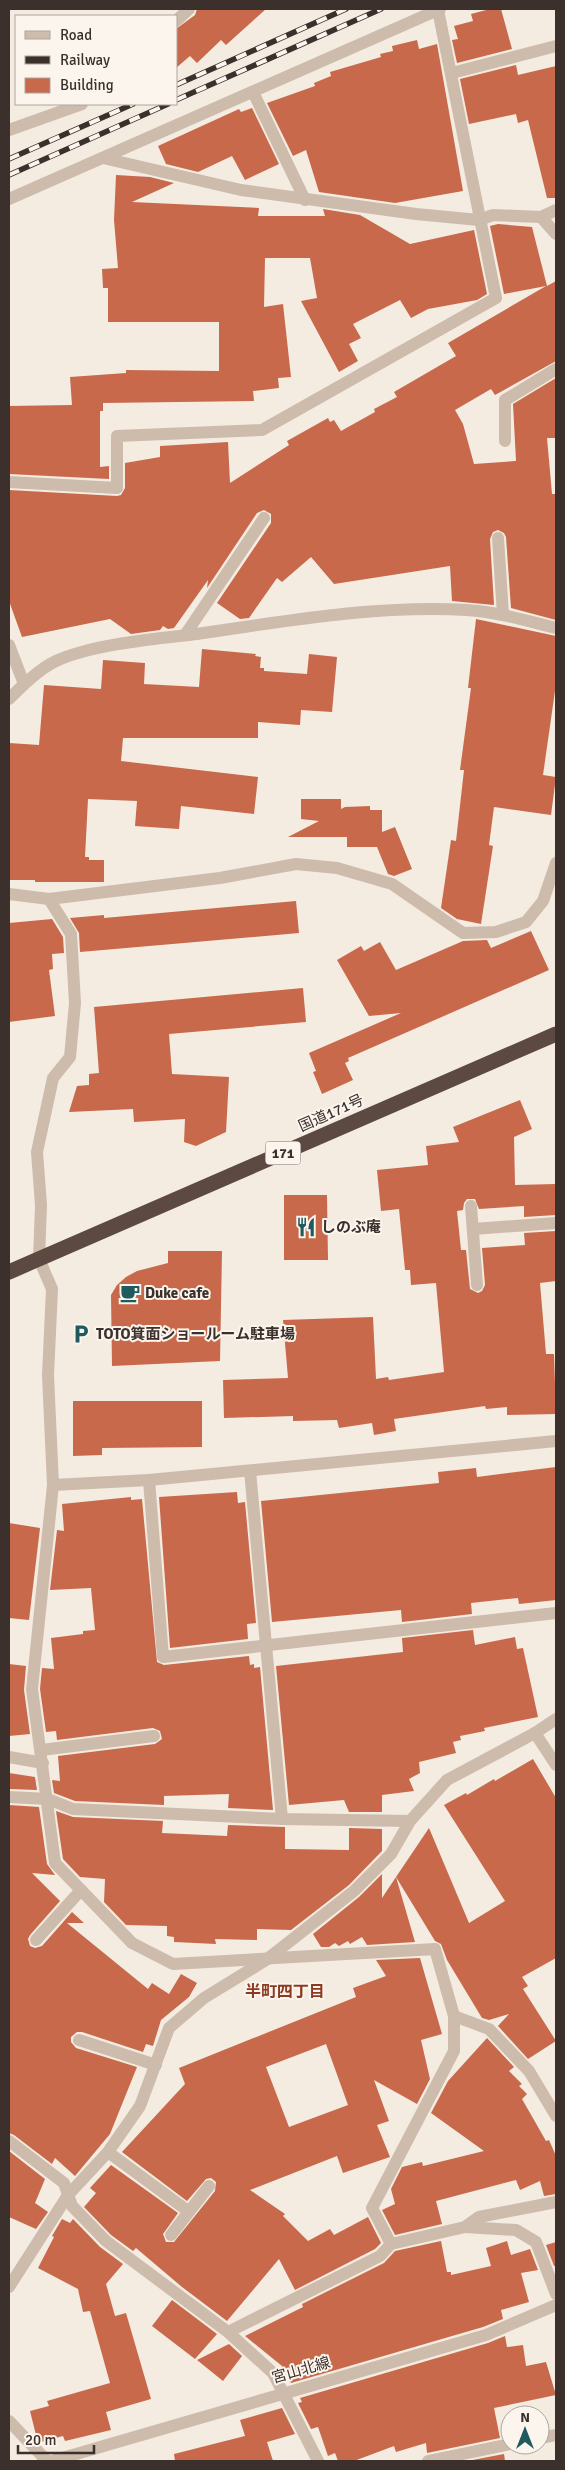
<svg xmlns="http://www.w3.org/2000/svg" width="565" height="2470" font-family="Signika,'Noto Sans JP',sans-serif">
<rect width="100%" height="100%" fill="#f4ebe1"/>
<g fill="#c8694b" fill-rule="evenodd">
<path d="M197,9H266L226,45L221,40L197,63L190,56L176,68V29L195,15Z"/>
<path d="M490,9H501L512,49L457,63L452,40L458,39L454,26L473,21L471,14Z"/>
<path d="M417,40L419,49L437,44L463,191L395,203L319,192L306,150L293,156L267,103L315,86L314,83L331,76L330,72L381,57L380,54L393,51L392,46Z"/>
<path d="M516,65L518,75L556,66V198H547L528,120L518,123L516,114L469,124L460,79Z"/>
<path d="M252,108L279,164L245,180L232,156L198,172L166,164L158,146L239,109L241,112Z"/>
<path d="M116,175L150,177L174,183L132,202L259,208L258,216H325L323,209L360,215L410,244L474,230L487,294L477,300L428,309L411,318L400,300L353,324L361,338L349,344L358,361L339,372L301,301L317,298L310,258H265L264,307L283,304L291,377L278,378L279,388L253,391L254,401L103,403V411H100V467L109,466V479L9,474V406L72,405L70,377L126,373V370L219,371V322H108V288H103L102,269L118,268L114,220Z"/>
<path d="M498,224L532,227L547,286L556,281V361L495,395L491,389L455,410L463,424L474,464L516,461L513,404L556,378V438H547L552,494H556V620L511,608L506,537L504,533L498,530L493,532L490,539L494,605L452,601L450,566L334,584L311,557L282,582L277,578L249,618L240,619L217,603L271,523V514L264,510L257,513L207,588L208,580L174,628L168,629L163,626L160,630L131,634L110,619L22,637L9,601V490L117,496L121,495L125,488V463L160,457V446L228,442L230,483L289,445L287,441L328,418L330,422L334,420L341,431L375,412L374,409L397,397L394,392L456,356L448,343L546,286L504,294L490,226Z"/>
<path d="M476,619L556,636V684L543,775L556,777L551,815L494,807L489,845L493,846L481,924L457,919L441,908L451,840L456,841L464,770H460L471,688H468Z"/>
<path d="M202,649L256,654L255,656L261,657L260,668H264V671L307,674L309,654L337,657L332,712L301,710L300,725L258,722V738H123L121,761L258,777L254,814L181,806L179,829L135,826L137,801L88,799L85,857H89V860H104V882H35V880H9V743L39,745L44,685L101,689L103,660L145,663L144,684L199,687Z"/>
<path d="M301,799H341V809L345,807L370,806V810H382V832L395,827L412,869L394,876L388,874L377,847H347V837H288L319,821L301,819Z"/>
<path d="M296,901L299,933L80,952L79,933L70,918L104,915V918Z"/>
<path d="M52,919L63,937L64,953L52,954L53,969L49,970L55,1016L9,1022V923Z"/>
<path d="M531,931L549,970L348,1058L349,1061L345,1063L353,1080L322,1094L313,1072L316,1071L309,1053L401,1013L369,1016L337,960L361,946L364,951L380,942L396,970L463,941L487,940L491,948Z"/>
<path d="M303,988L306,1022L169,1034L172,1074L229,1077L226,1132L196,1146L184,1142L185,1119L134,1122L133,1109L69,1112L77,1086L89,1085V1074L99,1073L94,1007Z"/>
<path d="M520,1100L532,1129L514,1137L515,1185L556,1184V1215L524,1217V1206L479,1209L475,1199H467L464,1203L463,1210L457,1211L461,1250H466L470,1289L478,1293L482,1291L485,1285L482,1248L525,1245L524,1233L556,1231V1281L540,1283L546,1354H554L556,1414L507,1415V1407L486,1409L485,1406L394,1419L396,1431L374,1435L372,1423L339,1428L337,1420L293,1421V1416L224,1418L223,1380L288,1378L283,1320L373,1317L376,1379L388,1377L389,1380L444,1372L436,1283L411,1285L410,1270H405L399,1209L381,1211L377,1170L428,1165L426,1146L459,1142L453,1127Z"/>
<path d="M284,1195H327L328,1260H284Z"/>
<path d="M168,1251H222L220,1361L112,1366L111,1295L117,1285L126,1277L137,1271L168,1263Z"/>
<path d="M73,1401H202V1447L102,1448V1455L73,1456Z"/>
<path d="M556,1467V1600L519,1604L518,1598L471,1603L472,1614L402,1622L401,1610L272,1622L261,1501L439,1483L438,1472L476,1468L477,1477Z"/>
<path d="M237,1492L238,1503L245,1502L256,1623L247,1624L248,1639L170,1648L159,1497Z"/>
<path d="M131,1497V1500L142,1499L157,1662L164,1665L249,1656L250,1665L254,1664V1668L260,1667L273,1810L228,1808L229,1794L164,1796V1805L75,1801L54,1793L52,1780L60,1781L58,1756L155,1744L162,1739L160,1731L153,1728L57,1740L56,1731L46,1732L40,1689L42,1668L54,1669L51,1638L83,1634V1631L95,1630L91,1588L50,1590L57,1530L64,1531L62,1504Z"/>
<path d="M9,1523L40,1528L29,1620L9,1618Z"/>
<path d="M473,1630L475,1645L515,1637L517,1649L523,1648L538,1717L484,1728L485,1731L460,1736L461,1740L453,1742L456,1753L419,1762L420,1773L409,1779L414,1791L382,1795V1812H349L344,1800L289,1805L276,1666L403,1652L402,1638Z"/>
<path d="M9,1664L26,1666L24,1690L30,1734L9,1736Z"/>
<path d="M533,1759L556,1798V1958L522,1977L528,1986L523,1989L556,2041L528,2059L498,2026L509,2014L489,2020L482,2018L447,1960L441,1944L435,1941L396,1877L429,1828L469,1923L505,1901L444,1805L466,1793L467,1795L494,1779L495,1781Z"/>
<path d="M9,1773L35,1777L37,1790L9,1789Z"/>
<path d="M9,1805L39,1807L47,1864L55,1875L32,1873L60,1901L30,1935L28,1939L30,1946L35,1948L42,1946L72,1912L84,1923H67L148,1989L152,1983L169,1994L181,1974L197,1983L189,1997L161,2020L153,2046L146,2044L143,2052L82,2032H77L71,2037V2042L76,2048L137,2067L110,2134L75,2176L55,2158L52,2164L14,2135L9,2133Z"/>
<path d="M56,1811L73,1817L163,1821L162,1833L227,1836L228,1825L285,1827V1849L349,1850V1828L382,1829V1851L349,1885L291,1930L257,1929V1940L215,1939L216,1944L174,1942V1937L167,1936V1926L126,1925L104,1902L105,1879L80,1877L63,1859Z"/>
<path d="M382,1874V1898L396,1877L415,1942L367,1945L362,1937L350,1944L348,1941L339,1946L335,1943L329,1947H321L313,1934L359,1897Z"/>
<path d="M420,1958L442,2034L421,2040L430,2079L417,2104L374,2080L389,2121L377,2125L390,2157L343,2173L337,2156L250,2190L285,2214L283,2216L308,2241L330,2229L334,2235L368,2217L381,2243L375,2249L295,2290L279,2259L227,2321L182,2287L136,2248L133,2251L111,2235L84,2207L96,2193L90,2188L111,2165L178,2213L163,2234L166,2242H174L215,2191L216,2182L211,2178L206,2179L187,2201L122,2152L185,2084L179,2068L356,1997L353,1988L386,1976L376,1960ZM326,2044L348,2105L289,2127L266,2067Z"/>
<path d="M487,2038L514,2067L509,2071L522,2084L519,2086L527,2094L522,2099L546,2141L549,2140L556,2156V2194L544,2196L540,2181L520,2190L516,2180L436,2201L442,2224L395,2235L382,2210L395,2204L391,2189L402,2167L422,2162L423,2166L484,2151L431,2113L448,2081Z"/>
<path d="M9,2151L45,2179L35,2203L48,2212L36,2229L9,2217Z"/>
<path d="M62,2219L70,2223L73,2219L100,2247L123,2264L106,2284L115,2316L126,2313L151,2399L106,2412L111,2430L65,2441L63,2436L41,2442L37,2439L30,2411L49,2406L47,2401L110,2383L90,2311L83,2312L78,2289L38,2268L54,2237L52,2236Z"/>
<path d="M441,2241L447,2272H451V2275L491,2266L486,2248L507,2241L511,2255L530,2249L538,2270L521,2273L529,2302L501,2310L503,2319L483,2327L291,2383L282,2366L245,2336L303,2307L302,2304L384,2263L395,2251Z"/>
<path d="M556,2242V2266H554L546,2245Z"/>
<path d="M172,2300L217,2334L195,2359L152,2326Z"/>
<path d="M505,2336L507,2347L523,2345L526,2366L546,2362L556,2395L494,2408L500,2438L427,2453L426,2443L396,2452L394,2446L354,2461H338L335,2453L328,2456L318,2427L311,2429L298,2403L302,2402L300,2398L488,2343Z"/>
<path d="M229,2344L242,2356L223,2381L197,2360Z"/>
<path d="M282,2408L295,2434L267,2442L273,2461H175L174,2454L245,2436L240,2420Z"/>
<path d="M504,2454L505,2461H467Z"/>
</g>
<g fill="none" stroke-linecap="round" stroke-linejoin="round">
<g stroke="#cdbbac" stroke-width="12">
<path d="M176,21L189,9"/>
<path d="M452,73L556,46"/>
<path d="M253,92L305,200"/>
<path d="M9,130L82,104"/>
<path d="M103,158L241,190L416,214L479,220L493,215L541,217L556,210"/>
<path d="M9,199L440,9"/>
<path d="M541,217L556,234"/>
<path d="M505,441V400L556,369"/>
<path d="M9,482L117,488V436L262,430L496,298L438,10"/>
<path d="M498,538L503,615"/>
<path d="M185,635L264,518"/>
<path d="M9,645L24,684"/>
<path d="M9,699C22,686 39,669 56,661C94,644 154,639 197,634C286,621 376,605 467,610C498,612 527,621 556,628"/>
<path d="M9,894L49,899L220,878L296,864L337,868L392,884L463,933L496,932L526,922L543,901L556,863"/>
<path d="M49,899L71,934L75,1003L70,1057L53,1078L37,1152L41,1205L39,1259L52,1289L48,1375L53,1485L32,1689L55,1863L132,1943L173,1964L435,1949L454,2016V2051L372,2208L391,2244"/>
<path d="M471,1206L477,1285"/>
<path d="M473,1229L556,1223"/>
<path d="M250,1471L282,1819"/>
<path d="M149,1480L163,1657L556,1613"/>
<path d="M53,1485L149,1480L556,1441"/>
<path d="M535,1733L556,1765"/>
<path d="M41,1750L154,1736"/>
<path d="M9,1757L43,1763"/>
<path d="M9,1797L48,1799L73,1809L282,1819L410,1821"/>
<path d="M36,1940L81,1890"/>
<path d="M454,2016L489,2029L529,2071L556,2116"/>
<path d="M79,2040L156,2065"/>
<path d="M9,2141L64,2183L72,2206L106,2241L228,2332L273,2373L318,2461"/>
<path d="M108,2152L188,2211"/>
<path d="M465,2227L516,2230L536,2242L556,2294"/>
<path d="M171,2235L209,2186"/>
<path d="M9,2287L68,2195L108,2152L140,2106L169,2028L204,1998L266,1960L354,1891L391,1854L410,1821L447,1780L535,1733L556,1719"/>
<path d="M228,2332L380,2256L391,2244L465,2227L479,2217L556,2202"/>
<path d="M9,2421L47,2461"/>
<path d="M540,2438L556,2435"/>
<path d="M52,2461L486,2335L556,2305"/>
<path d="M428,2461L510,2444"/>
</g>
<path stroke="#5c4a42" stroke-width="15" d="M9,1272L556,1034"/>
<defs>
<g id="rail">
<path d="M176,85L346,9"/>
<path d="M176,100L381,9"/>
<path d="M9,159L133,104"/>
<path d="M9,175L168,104"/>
</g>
</defs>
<use href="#rail" stroke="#3b302b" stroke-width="5.5"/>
<use href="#rail" stroke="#fbf5ee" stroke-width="4" stroke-dasharray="11" stroke-linecap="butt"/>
</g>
<defs>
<symbol id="restaurant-bare" viewBox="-9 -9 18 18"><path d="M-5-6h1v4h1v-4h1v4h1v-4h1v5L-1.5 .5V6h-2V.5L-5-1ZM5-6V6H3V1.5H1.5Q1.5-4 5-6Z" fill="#1f5a5e" stroke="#fbf5ee" stroke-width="2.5" paint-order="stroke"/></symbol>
<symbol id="cafe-bare" viewBox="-9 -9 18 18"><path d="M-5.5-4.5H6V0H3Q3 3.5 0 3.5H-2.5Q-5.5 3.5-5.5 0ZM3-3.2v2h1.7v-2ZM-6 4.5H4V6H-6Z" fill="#1f5a5e" stroke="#fbf5ee" stroke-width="2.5" paint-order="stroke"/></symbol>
<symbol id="parking-bare" viewBox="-9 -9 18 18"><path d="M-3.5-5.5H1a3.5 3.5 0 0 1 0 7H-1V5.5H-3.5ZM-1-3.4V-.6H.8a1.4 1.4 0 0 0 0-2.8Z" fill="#1f5a5e" stroke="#fbf5ee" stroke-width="2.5" paint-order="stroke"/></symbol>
</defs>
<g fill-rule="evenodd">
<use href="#restaurant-bare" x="292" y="1213" width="28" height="28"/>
<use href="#cafe-bare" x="116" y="1279" width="28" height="28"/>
<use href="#parking-bare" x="67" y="1320" width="28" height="28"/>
</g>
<g text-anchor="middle" stroke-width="4" stroke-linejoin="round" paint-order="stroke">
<rect fill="#fbf5ee" stroke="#756b66" stroke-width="1" x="265.5" y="1141.5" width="35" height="23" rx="4"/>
<g font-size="14" font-weight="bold" fill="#3b302b">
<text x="283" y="1158">171</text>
</g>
<g font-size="15" fill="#3b302b" stroke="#fbf5ee">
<text transform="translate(331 1113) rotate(-24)" y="5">国道171号</text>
<text transform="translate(301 2370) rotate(-16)" y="5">宮山北線</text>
</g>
<g font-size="15" font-weight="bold" fill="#3b302b" stroke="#fbf5ee" text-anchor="start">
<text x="321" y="1232">しのぶ庵</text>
<text x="145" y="1298">Duke cafe</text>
<text x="96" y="1339">TOTO箕面ショールーム駐車場</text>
</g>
<g font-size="16" font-weight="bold" fill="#8c3b22" stroke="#fbf5ee">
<text x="285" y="1997">半町四丁目</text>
</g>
</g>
<rect width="565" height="2470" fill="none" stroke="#3b302b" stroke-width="20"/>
<rect x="15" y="15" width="162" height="90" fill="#fbf5ee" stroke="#aea6a0"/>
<rect x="25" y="31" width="25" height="8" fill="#cdbbac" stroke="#aea6a0"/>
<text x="60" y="40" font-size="15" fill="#3b302b">Road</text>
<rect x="25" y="56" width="25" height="8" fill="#3b302b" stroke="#aea6a0"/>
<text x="60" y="65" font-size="15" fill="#3b302b">Railway</text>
<rect x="25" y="78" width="25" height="15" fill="#c8694b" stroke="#aea6a0"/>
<text x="60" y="90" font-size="15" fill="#3b302b">Building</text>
<g transform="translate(525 2430)"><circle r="24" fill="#fbf5ee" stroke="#aea6a0"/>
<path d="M0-4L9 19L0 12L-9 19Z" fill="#1f5a5e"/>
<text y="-8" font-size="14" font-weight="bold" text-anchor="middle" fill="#3b302b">N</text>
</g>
<path d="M18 2445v8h76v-8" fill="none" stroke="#3b302b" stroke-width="2.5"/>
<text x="25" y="2445" font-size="15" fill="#3b302b" stroke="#fbf5ee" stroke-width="4" paint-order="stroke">20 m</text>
</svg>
